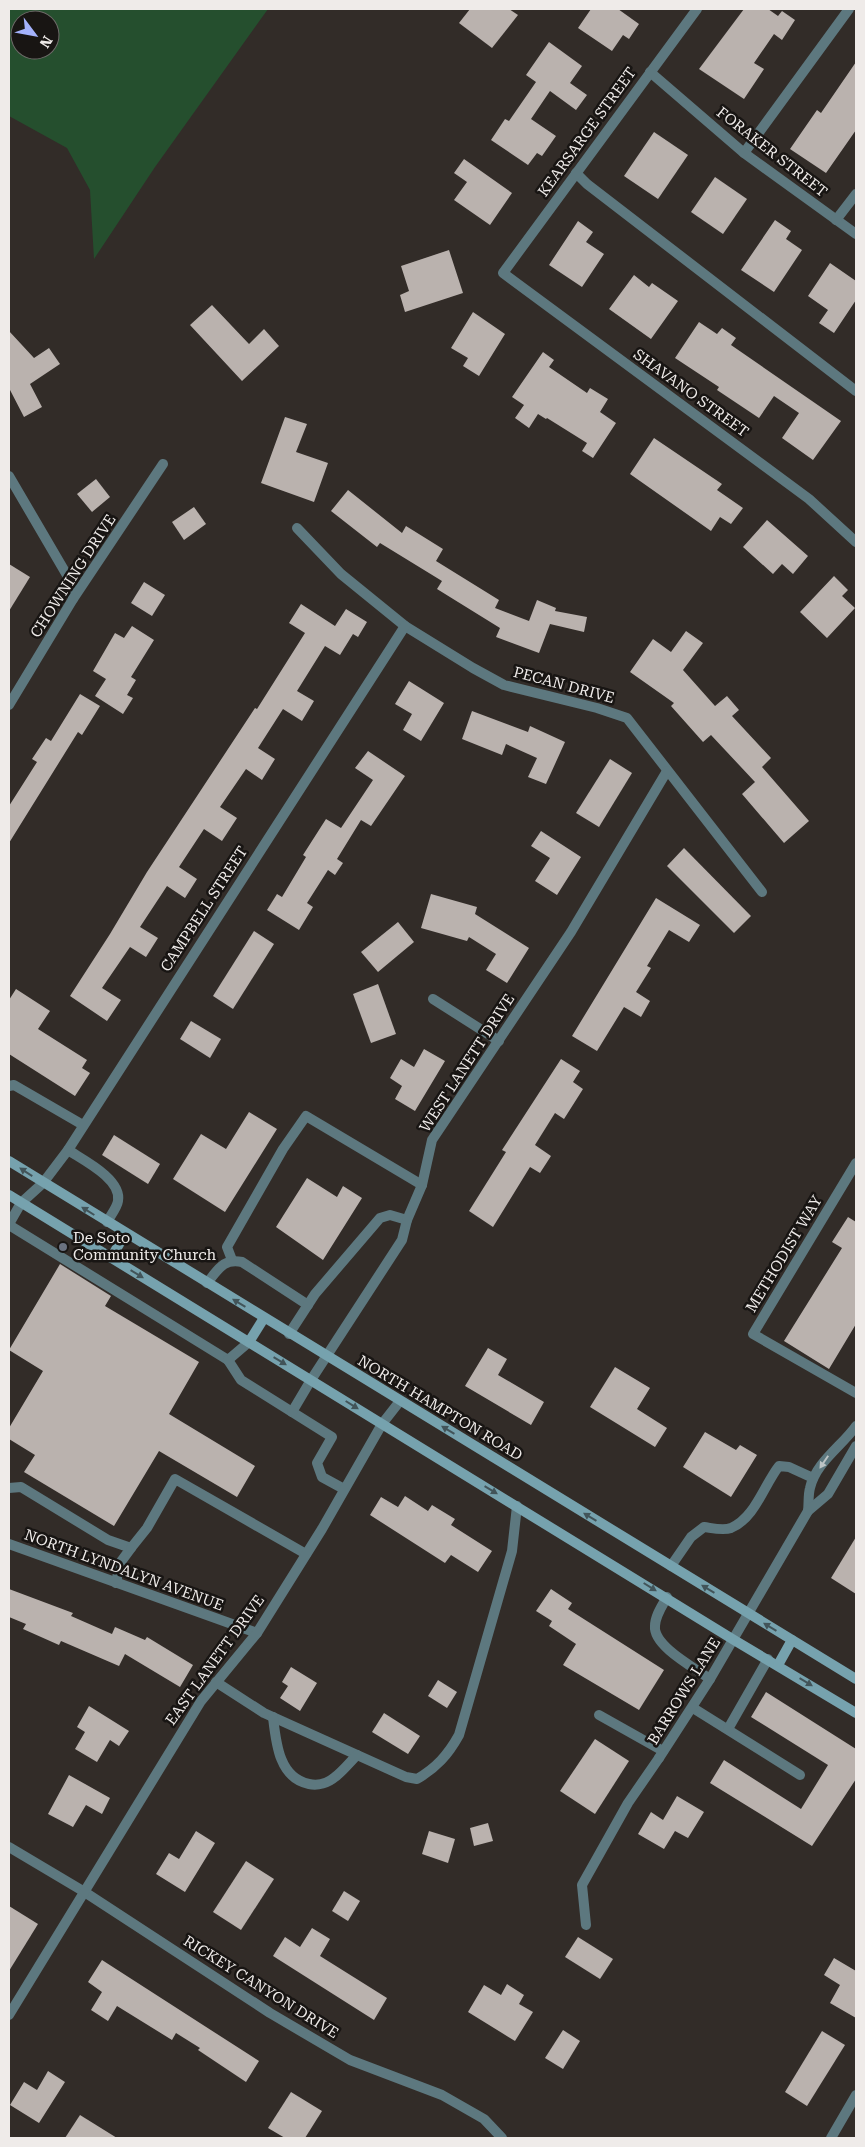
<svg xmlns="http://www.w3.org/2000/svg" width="865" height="2147" font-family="'Roboto Serif',serif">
<rect width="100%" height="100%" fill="#322c28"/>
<path fill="#254f2e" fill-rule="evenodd" d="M9,9H268L155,167L94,259L90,190L67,148L9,116ZM20,20H50V50H20Z"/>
<g fill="#bab2ae">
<path d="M470,9H509L518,15L492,48L459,23Z"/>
<path d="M591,9H618L639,24L629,39L623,35L612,51L578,28Z"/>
<path d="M744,9H768L778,16L782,11L795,20L782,40L774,34L754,63L764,69L744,99L699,69Z"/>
<path d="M549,42L582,66L570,83L587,95L576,110L550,91L531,119L556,136L542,156L537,153L528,165L491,140L505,119L509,121L536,82L526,75Z"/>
<path d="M856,62V130L826,173L790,149L817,110L821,113Z"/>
<path d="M654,132L688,155L658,199L624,176Z"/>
<path d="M464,159L512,193L490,225L454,200L467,182L454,173Z"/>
<path d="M715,177L747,199L723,234L691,212Z"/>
<path d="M775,220L791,231L786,239L802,250L774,292L741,270Z"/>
<path d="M578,221L593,232L586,242L604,254L582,287L549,265Z"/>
<path d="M449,250L463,293L405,312L400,295L409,291L401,266Z"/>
<path d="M830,263L856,281V300L834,333L819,323L828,310L808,296Z"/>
<path d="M634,275L649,287L652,283L678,301L651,339L609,309Z"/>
<path d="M212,305L249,344L264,329L279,346L242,381L190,325Z"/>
<path d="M473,312L505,334L479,376L463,366L468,358L451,348Z"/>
<path d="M699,322L717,334L722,328L736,338L731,345L841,421L813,460L782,438L799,413L774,396L759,418L717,390L719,387L675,358Z"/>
<path d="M9,331L34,358L49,348L60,364L30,384L42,407L24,417L9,388Z"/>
<path d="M543,352L554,360L549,367L587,393L590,388L608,399L600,412L616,423L593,458L582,451L587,443L547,418L546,419L538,414L529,428L515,418L524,405L512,397Z"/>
<path d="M285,417L307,424L296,452L328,463L314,502L261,483Z"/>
<path d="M654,438L722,484L717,490L743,508L731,524L720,517L711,531L630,474Z"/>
<path d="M96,479L110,497L92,512L77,494Z"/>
<path d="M348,490L402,533L406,526L443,549L436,561L499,600L495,608L529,621L537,600L556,608L555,611L587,617L584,632L550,624L539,653L496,637L500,628L437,589L442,581L380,543L377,547L331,511Z"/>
<path d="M194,507L206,524L184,540L172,522Z"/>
<path d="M767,520L808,556L793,574L782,564L773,574L743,547Z"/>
<path d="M9,564L30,577L9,611Z"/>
<path d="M834,576L848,590L842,596L855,608L827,638L800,612Z"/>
<path d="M144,582L165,595L152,616L131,603Z"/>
<path d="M301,604L335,626L346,609L367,622L358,637L353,634L340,655L325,646L297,691L314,701L302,721L283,709L258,748L275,759L262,780L246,769L220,807L237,818L222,841L204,829L179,867L197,879L185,898L167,886L140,927L158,938L146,957L130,947L102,988L121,1000L107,1021L70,996L110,934L147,872L255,708L257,709L305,633L289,623Z"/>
<path d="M132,626L154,640L131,677L136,680L127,695L133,698L123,714L95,696L106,679L93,671L115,633L124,638Z"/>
<path d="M686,631L703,643L683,670L715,706L727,696L739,710L732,716L771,758L762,767L809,821L784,843L742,794L755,782L711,735L703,742L671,706L674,703L630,672L653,639L671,652Z"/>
<path d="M409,681L444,703L421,741L403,730L412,714L395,704Z"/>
<path d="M80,694L100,706L82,735L78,732L9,843V806L37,762L32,759L46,738L51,741Z"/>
<path d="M472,711L528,732L530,726L565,742L546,784L528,777L537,758L506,744L502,755L462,739Z"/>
<path d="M368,751L405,776L371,826L361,820L337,859L343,863L335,875L328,870L307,903L313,907L299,930L267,910L277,894L282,897L306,857L303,855L326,819L341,828L373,780L355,768Z"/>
<path d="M610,759L632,773L599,827L576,813Z"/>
<path d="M541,831L581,857L557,895L535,881L550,858L531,846Z"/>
<path d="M684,848L751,916L734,933L667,866Z"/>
<path d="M431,894L477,907L475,914L529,948L507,983L486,970L496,954L469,937L467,941L421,928Z"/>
<path d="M656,898L700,925L689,942L669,930L647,966L651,968L636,992L650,1001L641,1017L624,1007L597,1051L572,1036Z"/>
<path d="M398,922L414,942L378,972L361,952Z"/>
<path d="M254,931L274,944L233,1009L213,996Z"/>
<path d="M378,984L396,1034L371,1043L353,994Z"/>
<path d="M16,989L50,1011L38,1029L87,1060L82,1068L90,1073L75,1096L9,1054V1000Z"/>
<path d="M191,1021L221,1039L210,1058L180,1039Z"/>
<path d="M424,1049L445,1061L415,1111L395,1099L402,1086L390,1078L401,1059L414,1067Z"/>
<path d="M561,1059L580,1071L573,1082L583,1089L564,1119L555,1113L535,1145L551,1156L540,1173L530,1167L493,1227L469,1211L506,1152L502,1150Z"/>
<path d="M249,1112L277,1129L225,1212L173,1179L201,1134L226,1149Z"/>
<path d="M114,1135L160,1164L148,1184L102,1155Z"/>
<path d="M307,1178L337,1197L343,1186L362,1198L323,1260L276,1227Z"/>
<path d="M848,1217L856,1222V1324L829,1369L784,1341L842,1248L832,1242Z"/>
<path d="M60,1264L111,1296L105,1306L199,1362L169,1414L255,1466L237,1497L159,1451L114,1526L24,1472L35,1455L9,1439V1428L43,1371L9,1350Z"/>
<path d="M488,1348L507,1359L498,1375L544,1402L531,1425L465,1386Z"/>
<path d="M615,1367L650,1388L637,1409L667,1428L655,1447L590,1407Z"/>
<path d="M705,1432L736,1450L740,1445L757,1455L731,1497L683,1467Z"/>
<path d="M405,1496L428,1511L432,1505L455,1519L451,1525L492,1551L478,1572L451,1555L445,1563L370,1515L381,1497L398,1507Z"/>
<path d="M856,1537V1594L831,1578Z"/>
<path d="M9,1589L73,1613L71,1616L112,1634L115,1627L145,1640L147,1637L193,1665L180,1687L125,1654L119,1666L61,1641L59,1645L23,1629L26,1624L9,1617Z"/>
<path d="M551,1589L572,1603L568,1609L664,1670L639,1710L563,1665L576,1644L549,1626L552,1621L536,1611Z"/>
<path d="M291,1667L317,1683L300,1711L280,1698L288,1686L282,1682Z"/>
<path d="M438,1680L457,1692L447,1708L428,1696Z"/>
<path d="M766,1692L856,1749V1779L812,1846L710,1783L724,1760L801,1809L828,1765L751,1717Z"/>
<path d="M89,1706L129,1731L119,1746L110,1740L97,1762L75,1749L85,1732L77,1727Z"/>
<path d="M384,1713L420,1736L408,1754L372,1732Z"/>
<path d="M595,1739L629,1761L595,1814L560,1791Z"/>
<path d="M69,1775L110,1798L102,1814L86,1805L73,1827L48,1814Z"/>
<path d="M677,1796L704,1812L688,1838L675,1831L664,1849L638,1834L651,1812L663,1820Z"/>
<path d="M488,1823L493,1841L474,1846L470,1828Z"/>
<path d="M196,1831L215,1843L185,1892L156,1874L169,1853L179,1859Z"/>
<path d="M429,1831L455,1839L448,1863L422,1854Z"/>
<path d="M246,1861L274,1879L241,1930L213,1912Z"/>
<path d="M344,1891L360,1901L348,1921L332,1911Z"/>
<path d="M9,1906L38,1924L9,1971Z"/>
<path d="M312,1928L330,1939L320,1956L387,1998L374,2020L273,1956L285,1937L300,1947Z"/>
<path d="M578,1937L613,1959L600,1979L565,1957Z"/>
<path d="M834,1958L856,1971V2018L830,2003L840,1985L824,1975Z"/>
<path d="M102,1960L259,2061L246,2082L198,2050L200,2048L176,2033L172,2040L117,2006L108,2021L91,2010L102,1992L88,1982Z"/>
<path d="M507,1984L524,1995L519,2004L533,2012L515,2041L468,2012L484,1985L501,1995Z"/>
<path d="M563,2030L580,2041L563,2069L545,2058Z"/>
<path d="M822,2031L845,2045L807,2106L785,2092Z"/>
<path d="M48,2071L65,2082L39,2123L10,2105L24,2082L37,2090Z"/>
<path d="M291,2092L322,2111L305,2138H285L268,2128Z"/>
<path d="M80,2115L117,2138H65Z"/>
</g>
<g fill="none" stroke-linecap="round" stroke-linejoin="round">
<g stroke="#5d787f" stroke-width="10">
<path d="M744,153L849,9"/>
<path d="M576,173L587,184L856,391"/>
<path d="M9,1086L14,1085L83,1125"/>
<path d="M68,1150C83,1160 122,1179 118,1201C117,1208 110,1216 107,1222"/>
<path d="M856,1163L753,1334L856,1393"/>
<path d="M9,1224L21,1203"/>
<path d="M9,1225L228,1360L249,1342"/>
<path d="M232,1260L227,1247L283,1149L306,1116L422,1185"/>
<path d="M207,1283C218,1270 223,1258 242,1262L308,1305"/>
<path d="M289,1334L315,1294L380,1218L390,1215L407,1220"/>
<path d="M228,1360L241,1380L332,1437L317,1463L322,1477L344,1489"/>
<path d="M292,1412L311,1380"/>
<path d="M9,1488L21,1487L108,1540L131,1548L120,1563L116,1583"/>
<path d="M131,1548L147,1528L175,1479L306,1554"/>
<path d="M671,1566L691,1537L704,1527C712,1528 723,1531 731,1528C755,1518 764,1485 779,1466L789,1467L813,1478"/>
<path d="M667,1597C662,1606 655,1616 655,1626C653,1646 695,1668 710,1679"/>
<path d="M216,1682L264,1713L406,1777L417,1779C436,1768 448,1755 459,1735L512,1551L517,1506"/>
<path d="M693,1708L800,1775"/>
<path d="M599,1715L663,1751"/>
<path d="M273,1717C276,1743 279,1778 309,1784C318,1786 328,1783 335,1777C343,1771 350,1762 357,1755"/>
<path d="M728,1729L768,1659"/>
<path d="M586,1925L582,1885L628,1803L659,1758"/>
</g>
<g stroke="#5d787f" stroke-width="10">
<path d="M697,9L503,273L809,499L856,542"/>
<path d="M650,72L744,153L856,234"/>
<path d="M836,220L856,194"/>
<path d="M9,476L71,582L73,599"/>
<path d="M297,528L341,574L405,626L473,668L504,685L597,708L627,718L762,892"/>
<path d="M9,705L73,599L163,464"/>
<path d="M433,999L499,1041"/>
<path d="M21,1203L43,1183L68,1150L405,626"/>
<path d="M311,1380L402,1240L407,1220L422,1185L432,1140L571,932L667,771"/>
<path d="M808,1511C809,1503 808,1495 810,1488C816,1462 842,1446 856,1426"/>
<path d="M9,1544L257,1633"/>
<path d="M659,1758L710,1679L808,1511L828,1494L856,1446"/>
<path d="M9,1847L83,1891L270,2013L350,2060L442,2095L484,2119L502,2138"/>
<path d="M9,2015L201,1701L257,1633L322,1529L382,1424L400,1401"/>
<path d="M831,2138L856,2095"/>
</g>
<g stroke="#76a2ae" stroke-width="10">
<path d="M9,1161L856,1679"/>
<path d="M9,1195L734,1640L856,1713"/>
<path d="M111,1258L125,1234"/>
<path d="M249,1342L264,1318"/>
<path d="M778,1665L792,1640"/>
</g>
</g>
<defs><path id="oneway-solid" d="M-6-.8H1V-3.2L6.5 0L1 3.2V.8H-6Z" transform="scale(1.25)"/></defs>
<g fill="#425459">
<use href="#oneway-solid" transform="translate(26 1172) rotate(-147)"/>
<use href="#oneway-solid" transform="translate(88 1211) rotate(-148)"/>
<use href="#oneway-solid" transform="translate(137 1274) rotate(31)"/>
<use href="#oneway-solid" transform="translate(239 1303) rotate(-149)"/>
<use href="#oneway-solid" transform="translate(280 1361) rotate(31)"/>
<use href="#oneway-solid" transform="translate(352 1405) rotate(32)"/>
<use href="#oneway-solid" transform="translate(448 1430) rotate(-149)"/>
<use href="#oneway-solid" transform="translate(491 1490) rotate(31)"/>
<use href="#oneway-solid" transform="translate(590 1517) rotate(-149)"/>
<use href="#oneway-solid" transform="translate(650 1587) rotate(32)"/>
<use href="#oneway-solid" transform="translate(708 1589) rotate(-149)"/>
<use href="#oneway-solid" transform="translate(770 1627) rotate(-149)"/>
<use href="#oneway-solid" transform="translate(806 1682) rotate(31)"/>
</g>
<use fill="#bcc3c4" href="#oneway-solid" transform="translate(824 1462) rotate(124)"/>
<circle fill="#6b7280" stroke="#181513" stroke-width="2" cx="63" cy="1247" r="5"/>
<g text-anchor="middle" stroke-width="5" stroke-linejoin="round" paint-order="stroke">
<g font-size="15" fill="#efebe9" stroke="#181513">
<text transform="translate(587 132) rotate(-54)" y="5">KEARSARGE STREET</text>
<text transform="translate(772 152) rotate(38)" y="5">FORAKER STREET</text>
<text transform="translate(691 393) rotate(36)" y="5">SHAVANO STREET</text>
<text transform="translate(73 576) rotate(-57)" y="5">CHOWNING DRIVE</text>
<text transform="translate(564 685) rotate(15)" y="5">PECAN DRIVE</text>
<text transform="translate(204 909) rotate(-57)" y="5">CAMPBELL STREET</text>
<text transform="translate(467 1063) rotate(-57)" y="5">WEST LANETT DRIVE</text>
<text transform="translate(784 1254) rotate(-59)" y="5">METHODIST WAY</text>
<text transform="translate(440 1408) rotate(31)" y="5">NORTH HAMPTON ROAD</text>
<text transform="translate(124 1570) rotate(20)" y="5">NORTH LYNDALYN AVENUE</text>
<text transform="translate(215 1660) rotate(-54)" y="5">EAST LANETT DRIVE</text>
<text transform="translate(684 1691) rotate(-58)" y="5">BARROWS LANE</text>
<text transform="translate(261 1987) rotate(32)" y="5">RICKEY CANYON DRIVE</text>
</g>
<g font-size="15" fill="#efebe9" stroke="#181513" text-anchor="start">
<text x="73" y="1243">De Soto<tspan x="73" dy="17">Community Church</tspan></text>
</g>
</g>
<rect width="865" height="2147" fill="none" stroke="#efebe9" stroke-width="20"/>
<g transform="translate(35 35) rotate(122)"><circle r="24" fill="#181513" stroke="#6e6b69"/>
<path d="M0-4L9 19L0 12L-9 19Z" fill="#a4b2fc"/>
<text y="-8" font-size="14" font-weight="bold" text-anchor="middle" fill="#efebe9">N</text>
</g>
</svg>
